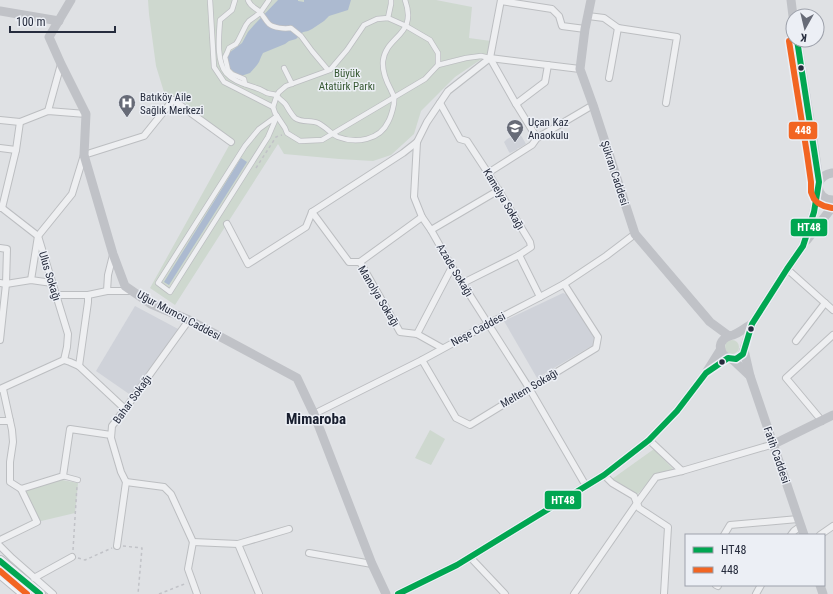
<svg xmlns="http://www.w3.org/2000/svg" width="833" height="594" font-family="'Roboto Condensed',sans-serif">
<rect width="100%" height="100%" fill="#dfe1e4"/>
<g fill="#cfd2d9">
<path d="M519,133L522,137L526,144L519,148H517L518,149L510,153L509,152L504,142L507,139Z"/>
<path d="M563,293L568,295L595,339L593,345L537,378L504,321Z"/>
<path d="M135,306L180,330L132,396L96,371Z"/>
</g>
<g fill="#ced8cf">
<path d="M148,0H436L472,7L469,38L491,41L489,54L455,77L421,111L414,134L391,155L373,161L339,159L284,154L278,144L175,305L150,288L231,142L198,115L180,98L167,102L156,66L149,14Z"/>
<circle cx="732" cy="347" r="7"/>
<path d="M430,430L445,439L431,465L415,458Z"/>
<path d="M654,449L673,469L655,474L638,494L612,479Z"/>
<path d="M57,479L78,483L75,513L37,522L21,489Z"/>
</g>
<g fill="#acbad0">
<path d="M278,0H298V1L304,2V0H351L348,10L329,16L324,21L312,29L308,31L303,32L296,39L289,41L285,44L263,53L261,57L259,62L257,65L250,73L241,76L237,74L229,68L227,58L229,53L242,43L248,32L254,25Z"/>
<path d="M241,158L247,162L169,285L164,282Z"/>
</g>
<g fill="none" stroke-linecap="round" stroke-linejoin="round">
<defs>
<g id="pedestrian">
<path d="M210,0L214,67L224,82L273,107"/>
<path d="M235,0L232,10L220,20C219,35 216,60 226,73C234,82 246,84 256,88C260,89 263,91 267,93C270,94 273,94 276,95C278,96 278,98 280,99C282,101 285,103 286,105C289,110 291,114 295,118C302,123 311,120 318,123C326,127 331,134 338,137C356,144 380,140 388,122C391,117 395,103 394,98C394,95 392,93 391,90C386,81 382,72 383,61C386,35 418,36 405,0"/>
<path d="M248,0C250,6 254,7 259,11C263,15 265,20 269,24C274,28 284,29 291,28L301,36L312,51L328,70"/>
<path d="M388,18L406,26L430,40L438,53V65L425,79L322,140L300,141L287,133L285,128L275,113L273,107L277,95L279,92L286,86L330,70L347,50L364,25L377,19L388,18L391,4V0"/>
<path d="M438,65L466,58L481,56L490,58"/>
<path d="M284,68L292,84"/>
<path d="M245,84L244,79L232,74L228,70L225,57L227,53L229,48L236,44L238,41L246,25L249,21L260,13L269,0"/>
<path d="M277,116L268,137L170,292L158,283L245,146L259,129Z"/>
<path d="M63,476L78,480"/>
</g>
<g id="minor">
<path d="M501,1L552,9L559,16L562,26L585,29"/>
<path d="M588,16L604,18L618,28L677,37L666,103"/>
<path d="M490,58L448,91L427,122L417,142L414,197L422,217L431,230L452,267L529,388L586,486"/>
<path d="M490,58L516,104L537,138"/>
<path d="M490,58L580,69"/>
<path d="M490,58L501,0"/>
<path d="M609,78L618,28"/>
<path d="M440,103L460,139L467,141L488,173L530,242L531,247L519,255L463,283"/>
<path d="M516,104L545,82L548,65"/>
<path d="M48,111L61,64"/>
<path d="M0,120L20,122L48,111L86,114"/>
<path d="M0,148L16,150"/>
<path d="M488,173L532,145L537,138L593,105"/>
<path d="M0,208H2L38,236L68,334L67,347L64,360"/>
<path d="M2,208L16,150L20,122"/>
<path d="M312,212L349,262H360L400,332L417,334L442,348"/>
<path d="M227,224L248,264L306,227L312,212L403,153L417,142"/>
<path d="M431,230L499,190"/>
<path d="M0,248L7,249L6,284L0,340"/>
<path d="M519,255L540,297"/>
<path d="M360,262L422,217"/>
<path d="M787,269L833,310"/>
<path d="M31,280L38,236L72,194L84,155L144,136L173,100L231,142"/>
<path d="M0,283L6,284L31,280L52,283"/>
<path d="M107,291H132"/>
<path d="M56,295H88"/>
<path d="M417,334L452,267"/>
<path d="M796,341L825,303"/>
<path d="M422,360L456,418L470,425L596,348L598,337L564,284"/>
<path d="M79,366L88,302V295L107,291L108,275L113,255"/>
<path d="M0,389L64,360L70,362L79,366L125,409"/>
<path d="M3,389L12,430L13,442L10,462V482L21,489L63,476L70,429L111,435"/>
<path d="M314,414L422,360L488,324L540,297L564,284L606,256L635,234"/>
<path d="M0,421H10"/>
<path d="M822,421L786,378L833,335"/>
<path d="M649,440L682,471"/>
<path d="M604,475L612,483L634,496L639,508L668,527L664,594"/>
<path d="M126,482L121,472L111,438L112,426L125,409L189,320"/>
<path d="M126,482L164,487L171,494L193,542"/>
<path d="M724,535L730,525L798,519"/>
<path d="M791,535L794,531L801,526"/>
<path d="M820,535L833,526"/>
<path d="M0,540L37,522L21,489"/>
<path d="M193,542L238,544L259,594"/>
<path d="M193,542L188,569L197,594"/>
<path d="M238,544L289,529"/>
<path d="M0,546L12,558L53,594"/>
<path d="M117,546L126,482"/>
<path d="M309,553L372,564"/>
<path d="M470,557L505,594"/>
<path d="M34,578L72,557"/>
<path d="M716,585L718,586"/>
<path d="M574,594L637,503L656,477L682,471L774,444"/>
<path d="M756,594L761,585"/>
</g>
<g id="primary">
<path d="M0,561L40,594"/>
<path d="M0,573L25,594"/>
</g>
</defs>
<use href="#pedestrian" stroke="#bcbec1" stroke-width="6"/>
<use href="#minor" stroke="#bcbec1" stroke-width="8"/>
<use href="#primary" stroke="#bbbec2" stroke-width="12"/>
<g stroke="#c1c2c7" stroke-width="1.5" stroke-dasharray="3 3" stroke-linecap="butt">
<path d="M256,168L276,137L282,135"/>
<path d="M123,546L142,548L138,594"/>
<path d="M73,550L77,486"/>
<path d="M78,558L85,560L112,548"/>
<path d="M159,594L187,583"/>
</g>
<use href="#pedestrian" stroke="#eeeff1" stroke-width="4.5"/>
<use href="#minor" stroke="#eeeff1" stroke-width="6"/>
<g stroke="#c0c2c7" stroke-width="9">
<path d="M71,0L49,37L61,64L86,114L84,155L113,254L125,286L151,304L189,320L297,378L314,414L372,564L386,594"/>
<path d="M591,0L585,29L580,69L593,105L635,234L710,322L729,336"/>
<path d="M791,0L793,16"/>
<path d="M0,11L59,21"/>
<path d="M797,40L815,153L819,182"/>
<path d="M818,186C819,195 824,200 833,200"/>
<path d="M807,240L833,206"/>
<path d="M744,350C736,371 711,351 724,339C727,336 729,336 733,335C739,333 746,327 752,324"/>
<path d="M732,359L750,376"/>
<path d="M774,444L833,415"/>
<path d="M804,535L750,376L744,350L745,346L752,324L787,269L803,246L814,212L819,182C822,176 826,174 832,173"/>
<path d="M820,585L823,594"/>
<path d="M398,594L457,565L604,475L649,440L677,411L706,373L721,349"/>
</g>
<use href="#primary" stroke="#f3f4f5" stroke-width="10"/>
<defs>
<g id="bus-1">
<path d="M0,561L40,594"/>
<path d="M398,594L457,565L604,475L649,440L677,411L706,373L728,358L736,359L743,354L752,324L787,269L803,246L814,212L819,182L797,40"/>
</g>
<g id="bus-2">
<path d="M789,41L807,154L811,182V192L814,199L818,203L824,206L832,208"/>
<path d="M0,571L27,594"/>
</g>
</defs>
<use href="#bus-1" stroke="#eceff5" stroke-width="9"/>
<use href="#bus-2" stroke="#eceff5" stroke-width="9"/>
<use href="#bus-1" stroke="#00a651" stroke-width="6"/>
<use href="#bus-2" stroke="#f26522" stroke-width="6"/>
</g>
<defs>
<symbol id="hospital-pin" viewBox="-11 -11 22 30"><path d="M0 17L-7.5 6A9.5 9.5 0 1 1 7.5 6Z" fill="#676b77" stroke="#eceff5"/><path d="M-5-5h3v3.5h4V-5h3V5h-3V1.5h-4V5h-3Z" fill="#fff"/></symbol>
<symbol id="school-pin" viewBox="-11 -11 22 30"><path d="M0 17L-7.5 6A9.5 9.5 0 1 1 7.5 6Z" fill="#676b77" stroke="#eceff5"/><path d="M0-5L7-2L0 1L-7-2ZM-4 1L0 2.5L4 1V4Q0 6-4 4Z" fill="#fff"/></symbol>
</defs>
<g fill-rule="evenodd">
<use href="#hospital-pin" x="117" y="93" width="20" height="27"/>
<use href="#school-pin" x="505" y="118" width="20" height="27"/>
</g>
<g fill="#262c3d" stroke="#eceff5" stroke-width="1.5">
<circle cx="801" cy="68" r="3.5"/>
<circle cx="751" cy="329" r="3.5"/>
<circle cx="722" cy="362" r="3.5"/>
</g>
<g text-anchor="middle" stroke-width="3" stroke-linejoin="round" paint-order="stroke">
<g font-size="11" fill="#375933" stroke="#eceff5">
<text x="347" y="77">Büyük<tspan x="347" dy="13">Atatürk Parkı</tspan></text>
</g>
<g font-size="11" fill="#262c3d" stroke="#eceff5" text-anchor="start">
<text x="140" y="101">Batıköy Aile<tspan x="140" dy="13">Sağlık Merkezi</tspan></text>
<text x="528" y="126">Uçan Kaz<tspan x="528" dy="13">Anaokulu</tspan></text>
</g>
<g font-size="11" fill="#262c3d" stroke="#eceff5">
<text transform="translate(615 173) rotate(72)" y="4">Şükran Caddesi</text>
<text transform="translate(504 199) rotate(59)" y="4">Kamelya Sokağı</text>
<text transform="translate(455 270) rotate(59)" y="4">Azade Sokağı</text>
<text transform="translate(50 276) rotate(73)" y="4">Ulus Sokağı</text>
<text transform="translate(379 296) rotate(59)" y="4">Manolya Sokağı</text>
<text transform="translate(179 315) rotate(28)" y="4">Uğur Mumcu Caddesi</text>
<text transform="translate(478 329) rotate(-28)" y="4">Neşe Caddesi</text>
<text transform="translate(529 388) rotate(-31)" y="4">Meltem Sokağı</text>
<text transform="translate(132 399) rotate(-54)" y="4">Bahar Sokağı</text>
<text transform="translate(777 455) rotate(71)" y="4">Fatih Caddesi</text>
</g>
<g font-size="15" font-weight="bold" fill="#181e2e" stroke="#eceff5">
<text x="316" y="424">Mimaroba</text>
</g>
</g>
<g stroke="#eceff5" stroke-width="1.5">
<rect x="788" y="121" width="30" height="19" rx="4" fill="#f26522"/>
<rect x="790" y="218" width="38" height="19" rx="4" fill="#00a651"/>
<rect x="544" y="490" width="38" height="20" rx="4" fill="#00a651"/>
</g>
<g font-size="11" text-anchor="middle" font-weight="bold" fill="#fff">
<text x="803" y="134">448</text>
<text x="809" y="231">HT48</text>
<text x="563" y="504">HT48</text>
</g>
<rect x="685" y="534" width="140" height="52" fill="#eceff5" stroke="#9da1ab"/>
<rect x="693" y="547" width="20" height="6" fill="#00a651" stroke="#9da1ab"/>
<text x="721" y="554" font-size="12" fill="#262c3d">HT48</text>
<rect x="693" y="567" width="20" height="6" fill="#f26522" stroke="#9da1ab"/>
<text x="721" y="574" font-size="12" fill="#262c3d">448</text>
<g transform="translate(805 28) rotate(188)"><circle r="19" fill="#eceff5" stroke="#9da1ab"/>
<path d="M0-3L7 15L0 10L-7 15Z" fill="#676b77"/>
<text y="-6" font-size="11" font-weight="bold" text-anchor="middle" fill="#262c3d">K</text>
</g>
<path d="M10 26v6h105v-6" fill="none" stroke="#262c3d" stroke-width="2"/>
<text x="16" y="26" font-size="12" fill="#262c3d" stroke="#eceff5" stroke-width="3" paint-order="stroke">100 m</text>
</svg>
